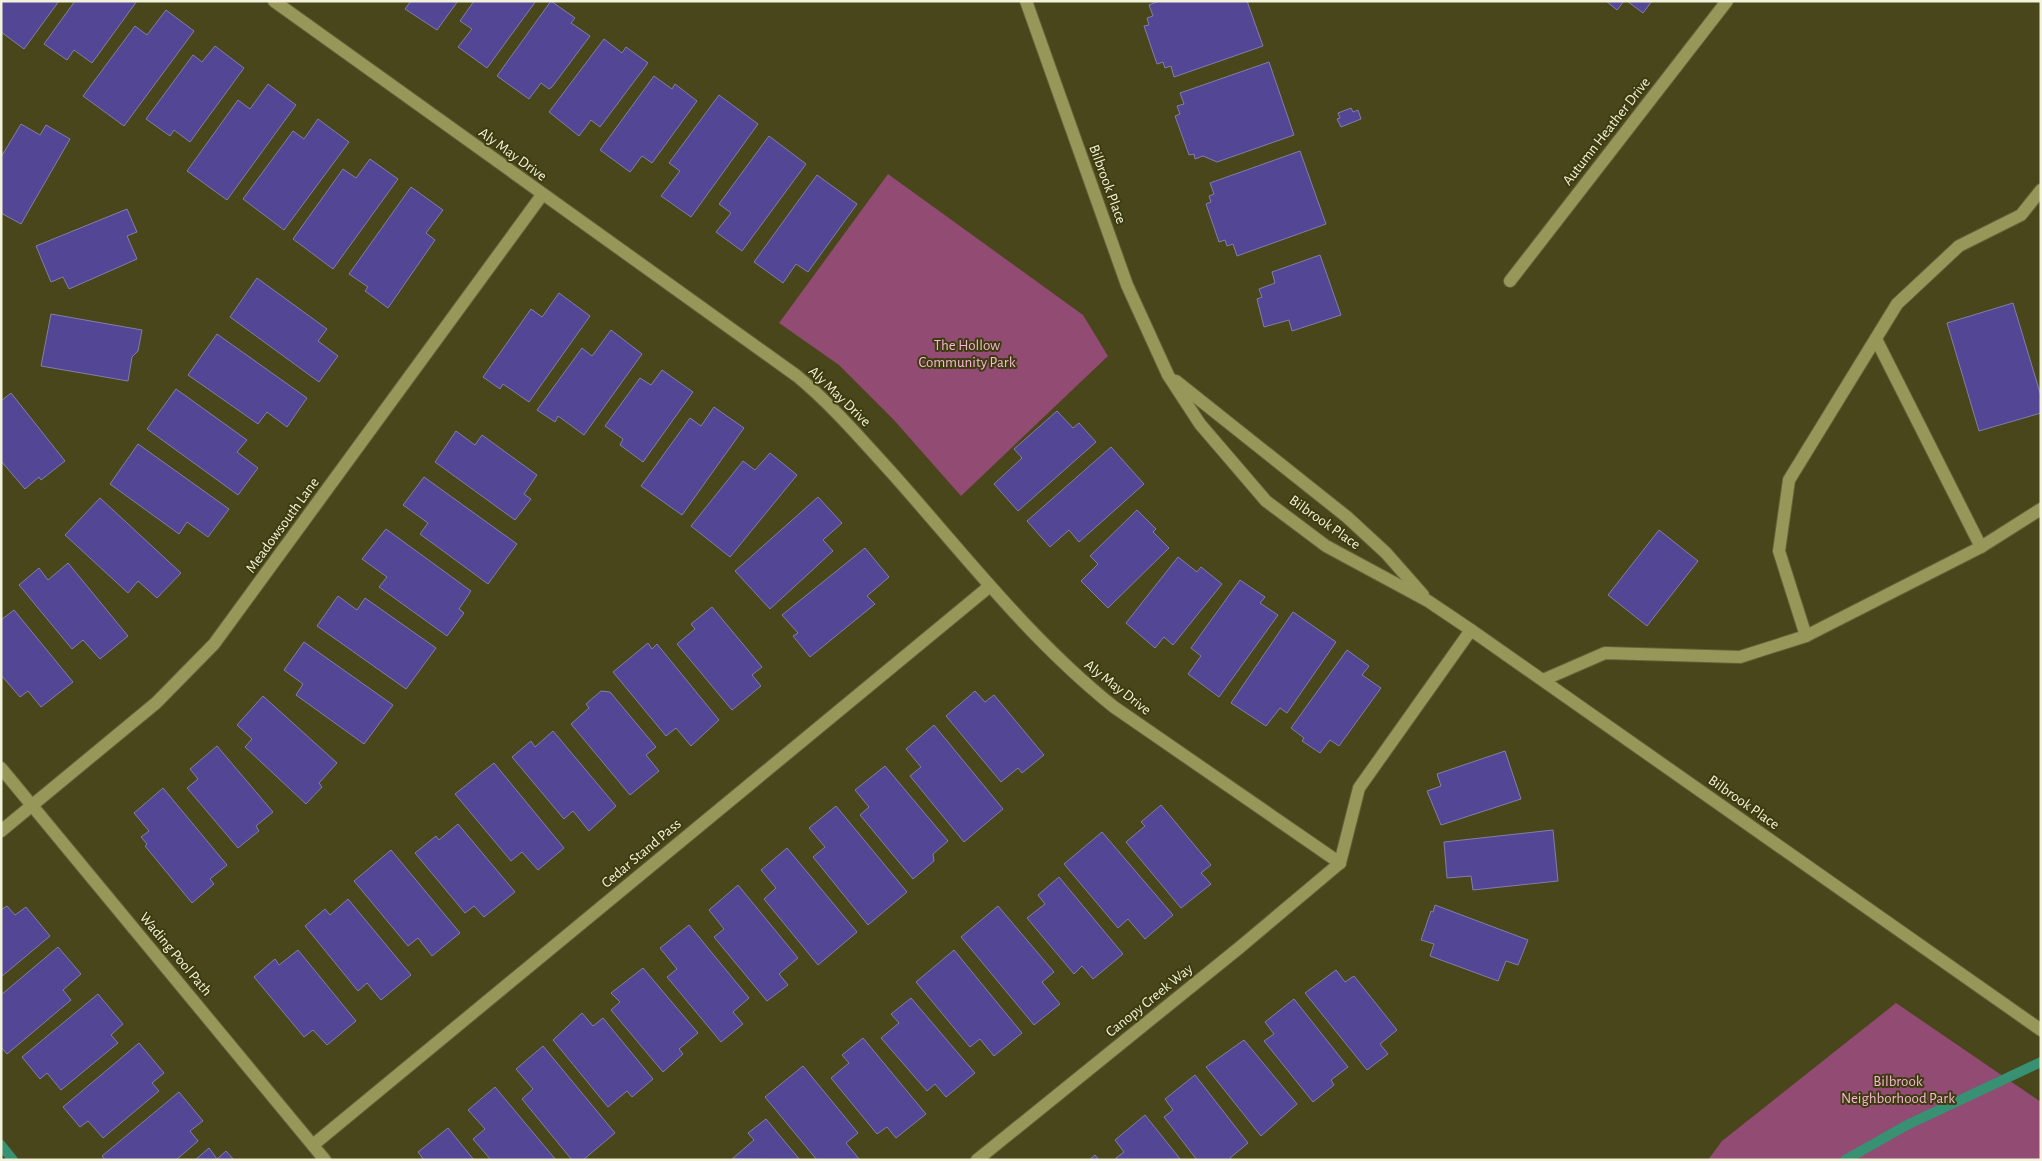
<svg xmlns="http://www.w3.org/2000/svg" width="2042" height="1161" font-family="'Alegreya Sans',sans-serif">
<rect width="100%" height="100%" fill="#48461a"/>
<g fill="#924b72">
<path d="M888,174L1083,315L1108,356L961,496L893,419L839,365L779,323Z"/>
<path d="M1896,1003L2041,1102V1160H1708L1722,1141Z"/>
</g>
<g fill="none" stroke-linecap="round" stroke-linejoin="round">
<g stroke="#379172" stroke-width="10">
<path d="M1,1145L13,1160"/>
<path d="M1845,1160L1907,1125L2041,1062"/>
</g>
</g>
<g fill="#534795" stroke="#817ea9">
<path d="M1,1H59L24,49L1,32Z"/>
<path d="M75,1H137L92,63L74,50L67,60L44,44Z"/>
<path d="M411,1H458L437,30L405,9Z"/>
<path d="M474,1H536L487,68L458,47L472,29L460,21Z"/>
<path d="M551,1L575,18L571,23L590,36L552,87L549,89L541,83L529,99L497,76Z"/>
<path d="M1159,1H1247L1263,46L1174,77L1171,66L1165,68L1163,62L1157,64L1144,26L1149,25L1147,18L1153,16L1149,5Z"/>
<path d="M1606,1H1624L1617,10Z"/>
<path d="M1627,1H1652L1643,13Z"/>
<path d="M166,10L194,31L124,126L83,96L135,26L147,35Z"/>
<path d="M604,39L622,53L626,47L648,63L600,127L591,120L579,136L549,112Z"/>
<path d="M215,46L244,68L190,142L174,130L170,136L146,119L193,55L202,62Z"/>
<path d="M1269,62L1294,135L1217,162L1203,156L1195,159L1194,154L1189,155L1175,116L1180,114L1177,106L1184,104L1180,93Z"/>
<path d="M654,76L672,89L675,84L697,101L652,163L642,156L630,172L600,150Z"/>
<path d="M268,84L296,105L227,200L187,171L238,100L250,109Z"/>
<path d="M719,95L758,124L691,217L661,196L680,171L669,163Z"/>
<path d="M1351,108L1353,112L1358,110L1361,119L1341,127L1337,119L1340,118L1338,113Z"/>
<path d="M318,119L349,142L284,230L243,199L293,131L304,139Z"/>
<path d="M21,124L40,135L46,125L70,139L21,224L1,213V157Z"/>
<path d="M769,136L806,164L742,251L716,232L731,213L719,204Z"/>
<path d="M1300,151L1326,224L1237,256L1233,244L1227,246L1225,240L1219,242L1206,204L1211,202L1209,196L1214,194L1210,183Z"/>
<path d="M370,159L398,179L333,269L293,239L343,169L356,178Z"/>
<path d="M817,175L857,204L808,272L796,264L783,283L754,262Z"/>
<path d="M411,187L443,210L426,233L435,240L388,308L365,291L368,287L349,274Z"/>
<path d="M127,209L137,232L127,236L137,259L69,289L63,277L51,282L36,246Z"/>
<path d="M1320,255L1341,315L1292,331L1289,320L1264,327L1257,299L1262,297L1259,289L1275,283L1272,272Z"/>
<path d="M257,278L327,329L318,341L338,356L319,382L230,317Z"/>
<path d="M559,293L590,316L529,402L503,384L500,389L483,377L531,309L542,317Z"/>
<path d="M2013,303L2041,396V413L1979,431L1947,323Z"/>
<path d="M51,314L142,330L138,351L132,357L128,381L41,366Z"/>
<path d="M611,330L642,354L584,435L558,416L555,422L537,410L582,348L592,356Z"/>
<path d="M217,334L307,398L287,427L267,412L258,424L188,375Z"/>
<path d="M662,370L693,392L643,462L620,445L623,439L605,426L640,378L651,385Z"/>
<path d="M176,389L247,440L237,452L258,468L238,495L147,429Z"/>
<path d="M11,393L65,461L41,480L39,477L25,489L1,461V401Z"/>
<path d="M714,407L744,428L682,515L641,486L690,418L701,426Z"/>
<path d="M1057,411L1073,428L1079,423L1096,442L1018,511L994,484L1022,458L1014,449Z"/>
<path d="M456,431L475,445L482,435L537,475L524,494L531,499L515,520L435,462Z"/>
<path d="M138,444L229,509L208,537L187,522L179,534L110,484Z"/>
<path d="M1111,447L1144,484L1079,542L1069,530L1050,547L1027,521Z"/>
<path d="M770,453L797,475L730,557L691,526L743,461L755,470Z"/>
<path d="M424,477L517,544L488,584L420,534L428,523L403,505Z"/>
<path d="M818,497L842,523L823,540L833,551L770,609L735,571Z"/>
<path d="M100,498L181,573L157,598L138,581L128,593L65,535Z"/>
<path d="M1137,510L1156,529L1153,532L1169,548L1108,608L1081,581L1098,564L1090,556Z"/>
<path d="M386,529L471,591L459,609L464,613L447,636L379,587L387,577L362,559Z"/>
<path d="M1659,530L1698,561L1647,626L1608,595Z"/>
<path d="M865,548L889,577L867,596L875,604L810,657L793,636L798,633L782,615Z"/>
<path d="M1178,557L1197,572L1201,567L1222,584L1173,645L1164,637L1155,648L1126,623Z"/>
<path d="M68,563L128,636L100,659L83,640L72,649L19,585L39,568L48,580Z"/>
<path d="M1240,580L1265,597L1260,603L1278,615L1219,697L1188,674L1201,656L1191,648Z"/>
<path d="M338,596L357,610L365,598L436,648L406,689L317,626Z"/>
<path d="M712,607L762,667L752,675L761,686L732,710L677,644L695,629L691,624Z"/>
<path d="M14,610L73,682L41,707L28,691L20,697L1,675V620Z"/>
<path d="M1293,612L1336,642L1287,713L1280,708L1266,726L1231,703Z"/>
<path d="M304,642L393,705L364,744L296,695L303,684L284,670Z"/>
<path d="M648,643L652,649L657,644L719,720L691,746L676,728L666,736L613,672Z"/>
<path d="M1347,650L1369,666L1362,675L1381,688L1339,746L1330,740L1320,753L1302,741L1304,738L1291,728Z"/>
<path d="M601,691L610,692L656,747L646,755L659,771L630,795L571,724L589,708L586,704Z"/>
<path d="M975,691L985,702L994,695L1044,755L1022,773L1018,768L1001,782L946,716Z"/>
<path d="M263,696L337,763L319,783L322,787L306,804L245,747L252,739L237,725Z"/>
<path d="M934,725L1003,809L964,842L910,776L921,767L906,749Z"/>
<path d="M553,731L616,806L589,831L573,811L564,819L512,757L531,741L535,747Z"/>
<path d="M217,746L273,812L256,826L259,831L238,848L187,788L198,779L190,769Z"/>
<path d="M1505,751L1521,799L1441,825L1427,791L1441,786L1437,774Z"/>
<path d="M494,763L564,848L538,870L522,852L511,861L455,794Z"/>
<path d="M885,766L948,841L933,854L934,861L913,879L860,815L869,807L855,790Z"/>
<path d="M163,788L227,865L210,879L214,884L192,903L145,846L147,844L141,837L149,831L134,813Z"/>
<path d="M1161,805L1211,865L1201,873L1211,884L1181,908L1126,842L1145,826L1141,822Z"/>
<path d="M836,806L907,892L868,925L813,857L825,847L809,828Z"/>
<path d="M458,824L515,892L484,917L474,906L465,913L415,853L436,836L439,840Z"/>
<path d="M1553,830L1558,881L1473,890L1471,876L1447,878L1444,842Z"/>
<path d="M1102,832L1173,915L1145,939L1128,919L1118,928L1064,864Z"/>
<path d="M787,848L857,932L818,965L764,899L776,888L761,870Z"/>
<path d="M391,850L460,933L432,956L418,938L408,946L354,881Z"/>
<path d="M1059,877L1123,954L1093,979L1082,966L1074,974L1027,918L1045,904L1038,895Z"/>
<path d="M738,885L798,958L779,974L788,985L767,1001L714,937L724,929L709,910Z"/>
<path d="M348,899L411,975L381,1000L367,983L358,991L305,926L325,909L330,915Z"/>
<path d="M1435,905L1528,940L1518,965L1506,961L1498,981L1430,956L1434,944L1421,940L1431,911L1433,912Z"/>
<path d="M7,906L15,915L26,907L50,936L1,977V910Z"/>
<path d="M998,906L1054,972L1042,982L1060,1004L1034,1025L961,937Z"/>
<path d="M689,925L749,998L733,1012L743,1024L721,1042L667,977L677,969L660,948Z"/>
<path d="M58,947L81,974L63,990L71,1000L7,1054L1,1047V995Z"/>
<path d="M298,950L356,1021L327,1045L313,1030L304,1037L254,977L275,959L279,965Z"/>
<path d="M954,950L1022,1033L994,1056L980,1039L970,1047L916,982Z"/>
<path d="M643,968L698,1033L679,1049L683,1054L663,1072L611,1010L620,1002L611,993Z"/>
<path d="M1336,970L1345,982L1354,976L1397,1030L1380,1044L1388,1054L1367,1070L1305,993Z"/>
<path d="M98,994L123,1024L111,1035L118,1043L61,1090L47,1073L40,1079L22,1057Z"/>
<path d="M911,998L975,1073L946,1097L935,1084L927,1091L881,1038L899,1023L891,1014Z"/>
<path d="M1294,999L1348,1067L1331,1080L1334,1085L1313,1102L1264,1041L1274,1034L1265,1022Z"/>
<path d="M582,1013L593,1026L603,1018L653,1079L632,1097L627,1091L608,1107L553,1040Z"/>
<path d="M863,1038L926,1114L896,1138L887,1127L877,1134L831,1078L849,1063L842,1055Z"/>
<path d="M1244,1040L1297,1104L1261,1136L1206,1067Z"/>
<path d="M139,1043L164,1073L152,1083L159,1091L103,1138L88,1121L80,1127L63,1107Z"/>
<path d="M543,1046L615,1133L583,1160H572L522,1099L533,1089L516,1069Z"/>
<path d="M803,1066L858,1133L846,1143L860,1160H817L765,1097Z"/>
<path d="M1195,1075L1248,1143L1230,1158L1231,1160H1197L1164,1117L1173,1110L1165,1099Z"/>
<path d="M495,1087L556,1160H491L473,1139L485,1129L468,1110Z"/>
<path d="M179,1092L203,1121L190,1131L198,1141L176,1160H105L102,1156Z"/>
<path d="M1145,1115L1181,1160H1118L1116,1158L1124,1152L1115,1140Z"/>
<path d="M766,1119L800,1160L732,1159L754,1140L748,1133Z"/>
<path d="M448,1128L474,1160H424L418,1152Z"/>
<path d="M209,1148L217,1159L226,1151L234,1160H195Z"/>
<path d="M1095,1155L1099,1160H1089Z"/>
</g>
<g fill="none" stroke-linecap="round" stroke-linejoin="round">
<defs>
<g id="minor">
<path d="M274,1L797,376C832,405 861,439 892,473C964,554 1029,639 1114,707L1340,863"/>
<path d="M1026,1L1127,285L1168,375L1200,424L1266,501L1326,546L1428,601L1471,630L2041,1030"/>
<path d="M1510,281L1727,1"/>
<path d="M1876,339L1981,547"/>
<path d="M1176,381L1347,517L1386,553L1423,595"/>
<path d="M1806,636L1779,551L1789,480L1897,304L1959,246L2021,215L2041,190"/>
<path d="M1543,680L1605,653L1740,657L1806,636L1981,547L2041,509"/>
<path d="M1,768L325,1160"/>
<path d="M1,831L156,703L214,644L542,195"/>
<path d="M1340,863L1359,788L1471,630"/>
<path d="M313,1145L990,586"/>
<path d="M977,1160L1239,948L1340,863"/>
</g>
</defs>
<use href="#minor" stroke="#636239" stroke-width="14"/>
<use href="#minor" stroke="#98975a" stroke-width="12"/>
</g>
<g text-anchor="middle" stroke-width="4" stroke-linejoin="round" paint-order="stroke">
<g font-size="15" fill="#f3f3db" stroke="#3d3c0f">
<text transform="translate(1606 131) rotate(-52)" y="5">Autumn Heather Drive</text>
<text transform="translate(513 154) rotate(36)" y="5">Aly May Drive</text>
<text transform="translate(1108 184) rotate(70)" y="5">Bilbrook Place</text>
<text transform="translate(840 396) rotate(44)" y="5">Aly May Drive</text>
<text transform="translate(1325 522) rotate(35)" y="5">Bilbrook Place</text>
<text transform="translate(282 525) rotate(-54)" y="5">Meadowsouth Lane</text>
<text transform="translate(1118 687) rotate(38)" y="5">Aly May Drive</text>
<text transform="translate(1744 802) rotate(35)" y="5">Bilbrook Place</text>
<text transform="translate(641 853) rotate(-40)" y="5">Cedar Stand Pass</text>
<text transform="translate(176 954) rotate(50)" y="5">Wading Pool Path</text>
<text transform="translate(1149 1000) rotate(-39)" y="5">Canopy Creek Way</text>
</g>
<g font-size="15" fill="#f9b4d7" stroke="#3d3c0f">
<text x="967" y="350">The Hollow<tspan x="967" dy="17">Community Park</tspan></text>
<text x="1898" y="1086">Bilbrook<tspan x="1898" dy="17">Neighborhood Park</tspan></text>
</g>
</g>
<rect width="2042" height="1161" fill="none" stroke="#f3f3db" stroke-width="5"/>
</svg>
